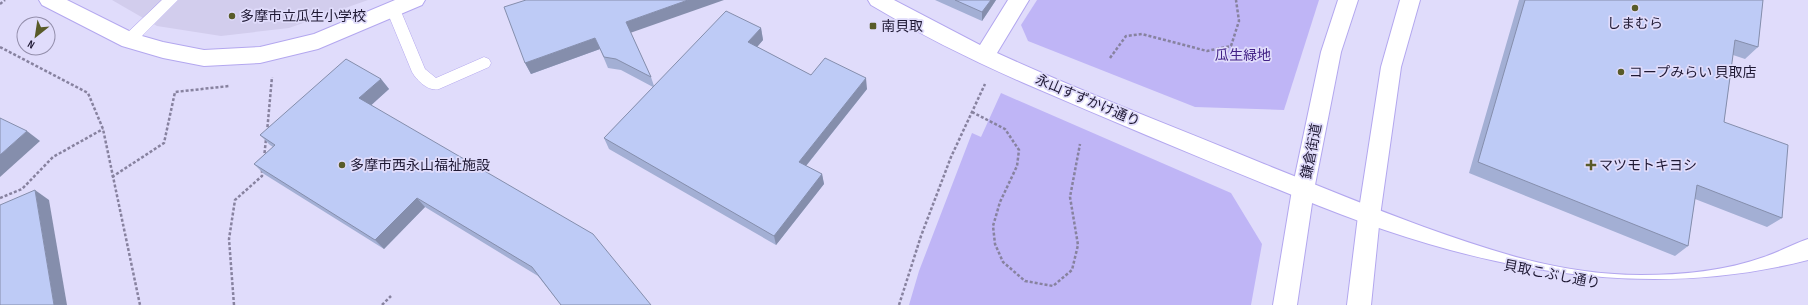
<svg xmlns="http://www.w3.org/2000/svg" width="1808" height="305" font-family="'Sofia Sans Condensed','Noto Sans JP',sans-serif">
<rect width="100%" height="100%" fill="#e0dcfb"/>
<path fill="#d2cded" d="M112,0H368L289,28L221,36L157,26Z"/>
<g fill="#bfb5f6">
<path d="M1037,0H1319L1284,110L1195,107L1028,41L1021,25Z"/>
<path d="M1001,93L1231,193L1262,244L1251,305H909L919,271L972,133L981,137Z"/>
</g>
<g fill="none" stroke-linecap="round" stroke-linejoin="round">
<defs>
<g id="lane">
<path d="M162,0H178L134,44L129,45L124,44L122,40L124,36Z"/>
<path d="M393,4L398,5L400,9L425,69L436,78L484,57L489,59L491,63L489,67L439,89C429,92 417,81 412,72L386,9L388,5Z"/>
</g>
<g id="secondary">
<path d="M39,0H67L135,34L163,42L204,50L260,47L314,34L395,0H425L422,5L318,49L260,63L204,66L163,58L122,46L42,5Z"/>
<path d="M868,0H894L980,45L1008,0H1029L997,53C1084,93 1175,127 1264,164C1317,185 1370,207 1424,227C1497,253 1563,275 1641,275C1683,275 1725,271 1764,257C1779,252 1793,244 1808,239V260C1632,305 1462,265 1297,197C1205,160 1114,122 1024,83C971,60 921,35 871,5Z"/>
</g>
<g id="primary">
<path d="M1338,0H1358L1341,52L1314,190L1297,305H1273L1292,190L1321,52Z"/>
<path d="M1400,0H1420L1401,67L1380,216L1371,305H1347L1358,216L1381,67Z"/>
</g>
</defs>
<use href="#lane" stroke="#b3a7ef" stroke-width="1"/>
<use href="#secondary" stroke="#b3a7ef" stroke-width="2"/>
<use href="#primary" stroke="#b3a7ef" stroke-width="2"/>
<g stroke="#87829f" stroke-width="2.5" stroke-dasharray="3 2" stroke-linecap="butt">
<path d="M0,4L5,0"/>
<path d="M0,47L88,93L103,129L140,305"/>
<path d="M1110,58L1126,36L1142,34L1207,51L1231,46L1239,21L1236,0"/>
<path d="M972,112L1005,129L1019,150L1017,166L1000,202L993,226L995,244L1003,262L1025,281L1053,286L1072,270L1078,245L1070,197L1080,144"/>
<path d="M267,132L272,77"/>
<path d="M264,158L266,139"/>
<path d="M112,177L164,143L175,92L229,86"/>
<path d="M0,198L22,189L53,157L103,129"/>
<path d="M234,305L229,239L235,200L262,176V170"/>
<path d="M382,305L391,296"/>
<path d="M899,305L921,236L951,157L985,84"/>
</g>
<use href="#lane" fill="#fff" fill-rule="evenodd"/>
<use href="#secondary" fill="#fff" fill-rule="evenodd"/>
<use href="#primary" fill="#fff" fill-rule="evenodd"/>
</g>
<g fill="#a3afd4">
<path d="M935,0H996L982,21Z"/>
<path d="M1519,0H1763L1758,47L1745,59L1733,55L1724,122L1782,218L1767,227L1695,199L1688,246L1675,256L1469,173Z"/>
<path d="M761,28L763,40L757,47L811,75L867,89L806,166L822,174L824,184L776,245L609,149L604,138L653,87L621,70L608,68L600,49L531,74L525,63L631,33L651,77L654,86Z"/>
<path d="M381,79L389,89L371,105L651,305H561L538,276L425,207L384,249L264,174L254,164L273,147L270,145L260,135Z"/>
</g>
<g fill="#858eac">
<path d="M688,0H724L630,33L626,22Z"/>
<path d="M991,0H996L982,21V12Z"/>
<path d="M761,28L763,40L751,54L748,42Z"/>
<path d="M595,38L600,49L531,74L525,63Z"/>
<path d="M866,78L867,89L801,172L799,162Z"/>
<path d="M381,79L389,89L367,109L359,98Z"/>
<path d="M27,131L40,141L0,177V155Z"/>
<path d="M822,174L824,184L776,245L774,236Z"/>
<path d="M35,190L49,200L67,305H54Z"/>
<path d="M417,198L425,207L384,249L375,240Z"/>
</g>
<g fill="#becbf6" stroke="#858eac">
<path d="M526,0H688L626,22L651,77L616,59L604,57L595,38L525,63L504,7Z"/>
<path d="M955,0H991L982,12Z"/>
<path d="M1525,0H1763L1758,47L1735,40L1724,122L1788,145L1782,218L1697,185L1688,246L1478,162Z"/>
<path d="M726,11L761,28L748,42L811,75L825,58L866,78L799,162L822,174L774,236L604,138Z"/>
<path d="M346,59L381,79L359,98L593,234L651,305H561L532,267L417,198L375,240L254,164L275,145L260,135Z"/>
<path d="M0,118L27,131L0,155Z"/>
<path d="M35,190L54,305H0V205Z"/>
</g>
<g fill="#595b29" stroke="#e0dcfb" stroke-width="1.5">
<circle cx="1635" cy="8" r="4"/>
<circle cx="232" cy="16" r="4"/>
<rect x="869" y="22" width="8" height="8" rx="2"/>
<circle cx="1621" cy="72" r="4"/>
<circle cx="342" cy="165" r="4"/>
<path d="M1589 159h4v4h4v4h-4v4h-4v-4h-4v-4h4z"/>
</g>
<g text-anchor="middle" stroke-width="3.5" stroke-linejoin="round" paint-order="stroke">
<g font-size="14" fill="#1f1934" stroke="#e0dcfb" text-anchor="start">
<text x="240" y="21">多摩市立瓜生小学校</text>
<text x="1635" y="28" text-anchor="middle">しまむら</text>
<text x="881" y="31">南貝取</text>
<text x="1629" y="77">コープみらい 貝取店</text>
<text x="350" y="170">多摩市西永山福祉施設</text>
<text x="1599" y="170">マツモトキヨシ</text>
</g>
<g font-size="14" fill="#422186" stroke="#e0dcfb">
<text x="1243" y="60">瓜生緑地</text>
</g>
<g font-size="14" fill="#1f1934" stroke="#e0dcfb">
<text transform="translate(1088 100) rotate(23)" y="5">永山すずかけ通り</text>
<text transform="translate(1311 151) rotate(-79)" y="5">鎌倉街道</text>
<text transform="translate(1552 274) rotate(11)" y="5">貝取こぶし通り</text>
</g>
</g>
<g transform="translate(36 36) rotate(210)"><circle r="19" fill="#e0dcfb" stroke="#938eab"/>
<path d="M0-3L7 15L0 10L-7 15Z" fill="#595b29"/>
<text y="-6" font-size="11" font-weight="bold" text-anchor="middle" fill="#1f1934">N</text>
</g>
</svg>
